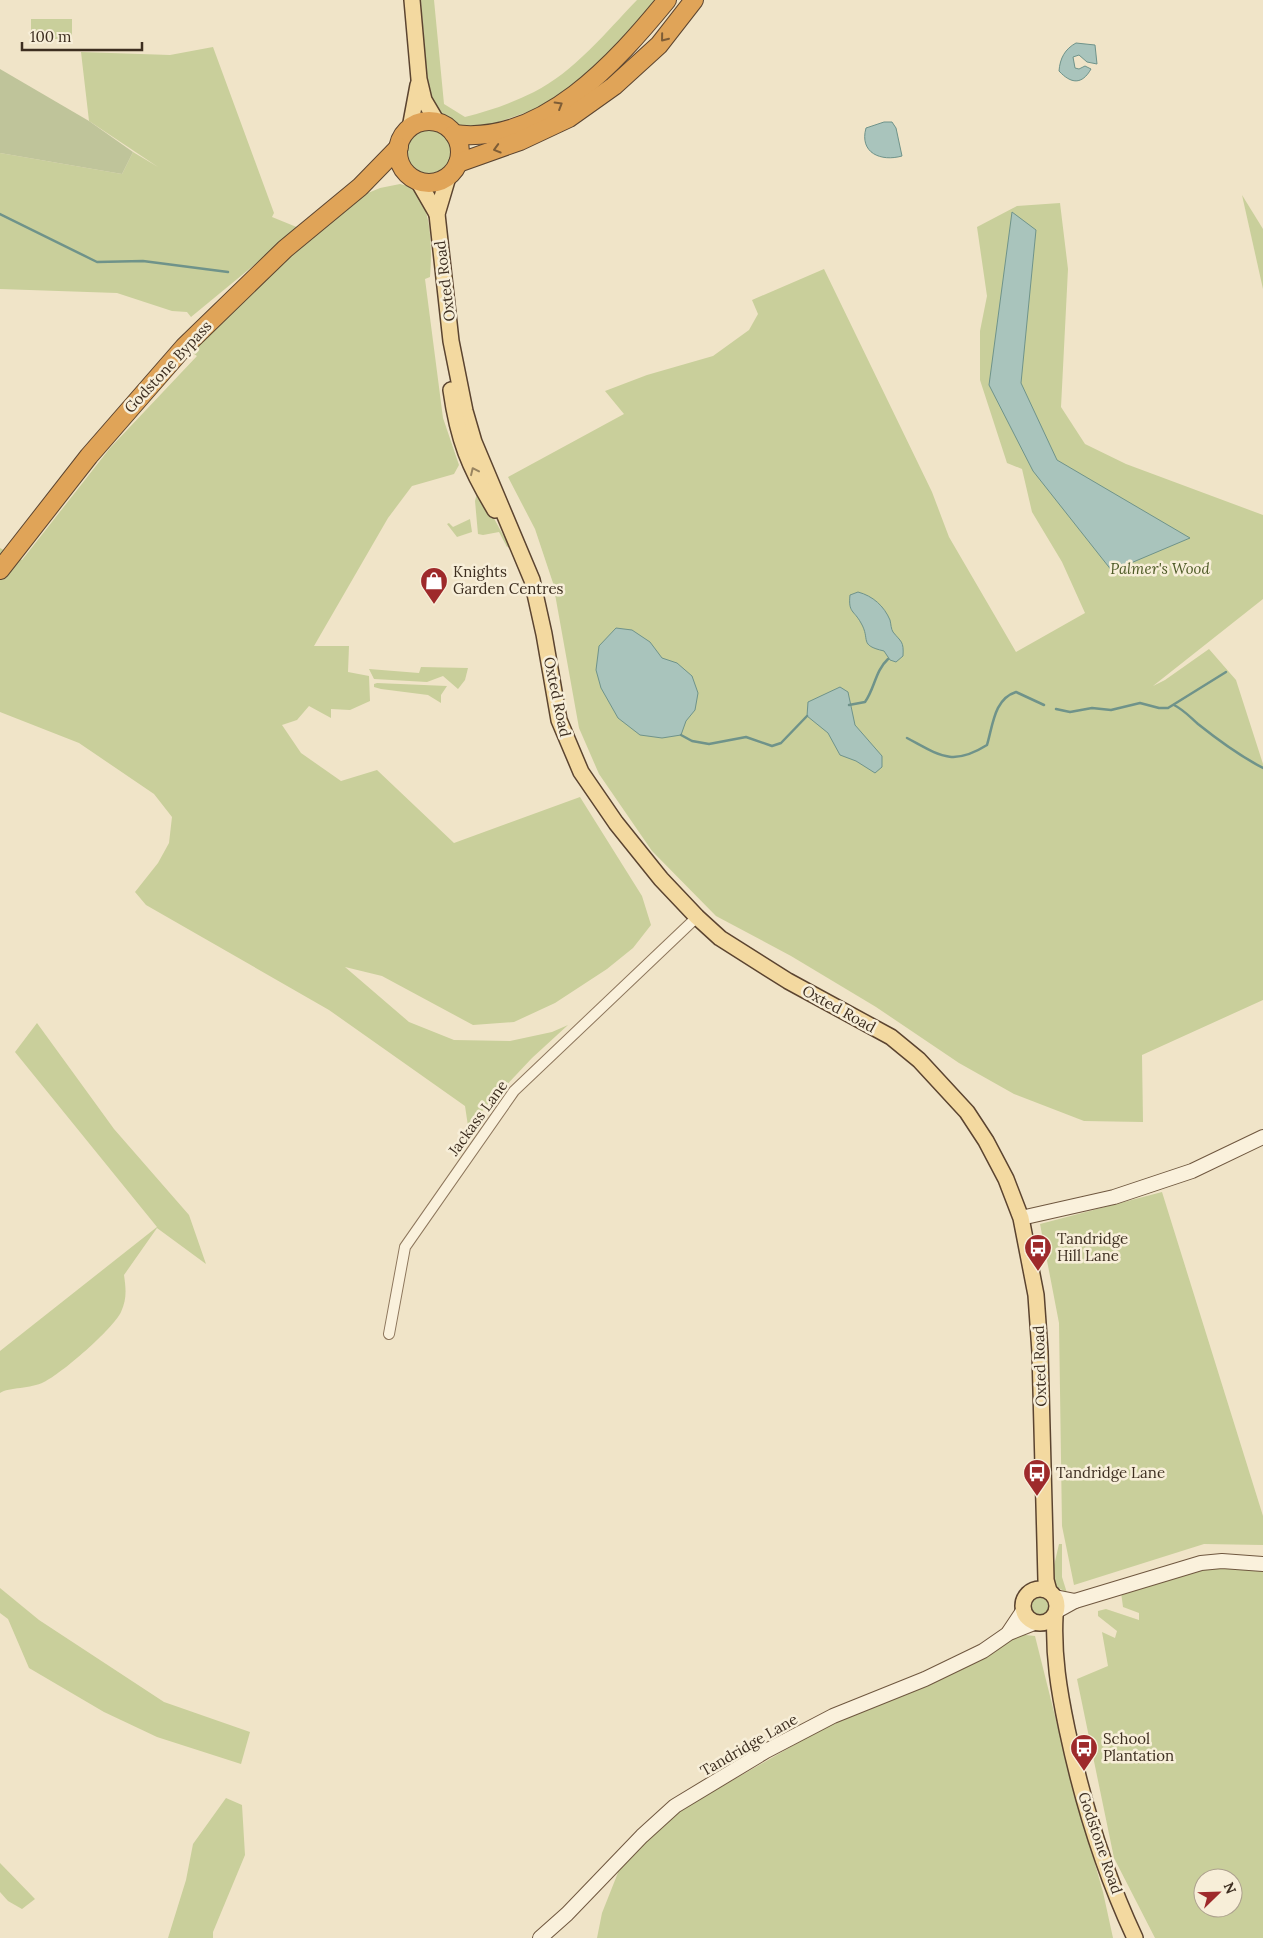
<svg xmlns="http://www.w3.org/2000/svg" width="1263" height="1938" font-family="Lora,serif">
<rect width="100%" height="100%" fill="#f0e4c8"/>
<g fill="#c9cf9b" fill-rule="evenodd">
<path d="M421,0H434L444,104L465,117C489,111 512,103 534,92C574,72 606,32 637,0H660L601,64L547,105L493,124L470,129L455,126L442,116L428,94Z"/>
<rect x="31" y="19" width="41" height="20"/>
<path d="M213,47L274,213L272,217L299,228L191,317L187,312L172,311L117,293L0,289V153L122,174L133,152L158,167L89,121L81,52L170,55Z"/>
<circle cx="429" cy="152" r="24"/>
<path d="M400,184C434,190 432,250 430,277L425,279L443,418L459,465L454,474L412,486L388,518L314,646H349L348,672L369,676L370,701L350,710L331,709V718L309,706L297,720L282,725L301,753L341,781L377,770L454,843L580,797L642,896L651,925L633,948L607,969L555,1003L514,1022L473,1025L382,976L345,967L409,1022L454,1040L510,1041L552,1032L568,1025L532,1058L468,1126L465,1106L329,1010L146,905L135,892L158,863L169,843L172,817L154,794L79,743L0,712V548L22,560L110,448L197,356L187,349L356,198L380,188Z"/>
<path d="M1242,195L1263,229V289Z"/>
<path d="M1060,203L1068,269L1061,407L1085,444L1126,464L1263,515V599L1153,686L1165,680L1209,649L1236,680L1263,764V1000L1142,1055L1143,1122L1084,1121L1014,1094L959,1063L876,1007L791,956L716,916L652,851L599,774L579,728L553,583L535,529L508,477L624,414L605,391L647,375L713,356L749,330L758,314L752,300L824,269L932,492L949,537L1016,652L1085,613L1062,562L1032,512L1022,469L1007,463L980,380V331L987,296L977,227L1017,206Z"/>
<path d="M478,489L509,546L507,547L499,532L483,535L478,534L475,501Z"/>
<path d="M470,519L472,532L457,537L447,524L449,523L453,527Z"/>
<path d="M421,667L468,668L465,680L458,689L443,676L427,682L374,679L369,669L419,673Z"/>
<path d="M377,683L447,686L441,695V703L428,695L381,689L374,687V684Z"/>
<path d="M37,1023L114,1129L189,1215L206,1264L157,1228L124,1275C126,1289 127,1299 121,1312C113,1329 61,1374 44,1382C31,1389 9,1387 0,1393V1351L157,1227L15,1052Z"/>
<path d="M1162,1192L1263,1516V1545L1204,1544L1074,1585L1062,1526L1059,1323L1040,1224Z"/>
<path d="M1059,1544H1062V1577L1067,1593L1054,1585L1053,1570Z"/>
<path d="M1207,1568L1253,1569L1263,1572V1938H1155L1114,1858L1077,1679L1108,1666L1102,1632L1115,1638L1117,1631L1098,1616V1611L1106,1609L1139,1620V1613L1123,1607L1121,1592ZM1203,1878H1233V1908H1203Z"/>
<path d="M0,1588L39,1620L164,1702L250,1732L241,1764L157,1737L104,1712L29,1668L8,1619L0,1613Z"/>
<circle cx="1041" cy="1607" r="11"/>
<path d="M1016,1634L1035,1636L1070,1776L1103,1892L1113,1938H597L602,1913L623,1860L676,1813L832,1723Z"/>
<path d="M226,1798L242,1805L245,1855L213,1932V1938H168L186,1880L193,1844Z"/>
<path d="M0,1863L35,1899L22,1909L8,1901L0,1892Z"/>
</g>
<path fill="#bfc49a" d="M0,69L89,121L133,152L122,174L0,153Z"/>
<g fill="#a9c4bc" stroke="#6f938a">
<path d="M1076,43L1095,45L1097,64L1087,62L1079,55L1073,57L1075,68L1079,69L1085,66L1091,69C1082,85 1071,84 1059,71C1060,58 1065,49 1076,43Z"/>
<path d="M884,122H892L896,128L902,156C881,162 859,153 866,128Z"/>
<path d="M1012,212L1036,230L1021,383L1057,460L1190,538L1112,571L1033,471L989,385Z"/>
<path d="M858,592C873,596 884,606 890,620C891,624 891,629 893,632C901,642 904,641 903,656L896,662L890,660L884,651C858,645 871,640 861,623C854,610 848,613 850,595Z"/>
<path d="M616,628L632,630L650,642L662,658L677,663L692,676L698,693L695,710L686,721L681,735L662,738L640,735L618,718L601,688L596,670L599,646Z"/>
<path d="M840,687L848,692L855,725L882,756V767L875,773L856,761L840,755L828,733L807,716L808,702Z"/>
</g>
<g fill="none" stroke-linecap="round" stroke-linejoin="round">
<g stroke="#6f938a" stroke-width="2.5">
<path d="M0,214L97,262L143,261L228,272"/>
<path d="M849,705L865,702C875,688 875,671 888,659"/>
<path d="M1174,705C1184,710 1190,717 1198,724C1218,740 1240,756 1263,768"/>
<path d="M1056,709L1070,712L1092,708L1111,710L1140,703L1159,708H1168L1226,672"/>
<path d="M681,735L692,741L709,744L746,737L772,746L781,743L807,716"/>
<path d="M907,738C939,755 952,767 987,745C993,725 994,699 1016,692L1044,705"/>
</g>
<defs>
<path id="street" d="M389,1334L405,1247L514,1091L697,917"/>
<g id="secondary">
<path d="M1021,1218L1114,1197L1192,1171L1263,1137"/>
<path d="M1055,1597L1075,1601"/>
<path d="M1057,1611L1075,1601L1201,1563L1222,1561L1263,1564"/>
<path d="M1009,1632L1023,1611"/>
<path d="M540,1938L567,1914L642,1836L675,1806L766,1751L833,1716L925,1679L983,1651L1009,1633L1034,1623"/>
</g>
<g id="primary">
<path d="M412,0L419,79L424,100L437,122"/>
<path d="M410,128L418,85"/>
<path d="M448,177L437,214L451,341L465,411L474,442L532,580L544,634L559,720L581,772L616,823L661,879L697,917L720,938L788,981L891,1037L919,1060L967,1112L986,1141L1006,1179L1021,1218L1036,1295L1040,1352L1046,1580L1049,1591"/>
<path d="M418,181L437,214"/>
<path d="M451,390C458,440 469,467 495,510"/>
<circle cx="1040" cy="1606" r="17"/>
<path d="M1055,1616C1053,1655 1059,1691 1067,1729C1082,1800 1104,1872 1135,1938"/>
</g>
<g id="highway">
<circle cx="429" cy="152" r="31"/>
<path d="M454,134C542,146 617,61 667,0"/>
<path d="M458,163L520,141L569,118L614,86L659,45L694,0"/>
<path d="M0,570L89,456L184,347L285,249L360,187L399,147"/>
</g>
</defs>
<use href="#street" stroke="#8d765c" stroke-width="12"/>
<use href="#secondary" stroke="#6f573f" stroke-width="16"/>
<use href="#primary" stroke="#5b4430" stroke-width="18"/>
<use href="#highway" stroke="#5b4430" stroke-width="20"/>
<use href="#street" stroke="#faf1dc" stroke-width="10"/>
<use href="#secondary" stroke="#faf1dc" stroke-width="14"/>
<use href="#primary" stroke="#f3d9a0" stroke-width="15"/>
<use href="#highway" stroke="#e0a458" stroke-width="18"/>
</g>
<defs><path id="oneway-chevron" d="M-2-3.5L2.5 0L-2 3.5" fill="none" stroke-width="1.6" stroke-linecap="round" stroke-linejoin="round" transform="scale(1.25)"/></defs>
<g stroke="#7e5d36">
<use href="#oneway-chevron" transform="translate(664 38) rotate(129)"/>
<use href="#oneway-chevron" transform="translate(559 105) rotate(-31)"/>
<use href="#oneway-chevron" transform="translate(497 149) rotate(164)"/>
</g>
<use stroke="#988460" href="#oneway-chevron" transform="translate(474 471) rotate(-115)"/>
<defs>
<symbol id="shop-pin" viewBox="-11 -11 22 30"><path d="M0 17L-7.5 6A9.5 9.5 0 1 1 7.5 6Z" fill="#9e2a2b" stroke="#f7eed8"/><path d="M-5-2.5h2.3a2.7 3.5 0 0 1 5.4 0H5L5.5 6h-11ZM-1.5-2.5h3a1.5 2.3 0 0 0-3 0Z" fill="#fff"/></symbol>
<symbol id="bus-pin" viewBox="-11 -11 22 30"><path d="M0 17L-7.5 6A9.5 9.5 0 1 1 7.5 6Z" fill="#9e2a2b" stroke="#f7eed8"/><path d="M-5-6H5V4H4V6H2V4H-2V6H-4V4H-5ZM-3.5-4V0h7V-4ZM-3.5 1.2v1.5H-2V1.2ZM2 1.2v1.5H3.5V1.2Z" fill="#fff"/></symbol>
</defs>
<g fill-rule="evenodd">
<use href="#shop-pin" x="418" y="565" width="32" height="43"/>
<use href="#bus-pin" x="1022" y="1232" width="32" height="43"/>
<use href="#bus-pin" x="1021" y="1457" width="32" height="43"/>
<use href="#bus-pin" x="1068" y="1732" width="32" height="43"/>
</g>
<g text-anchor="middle" stroke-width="5" stroke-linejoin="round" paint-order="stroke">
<g font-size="15" fill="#3d2e20" stroke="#f7eed8">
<text transform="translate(445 281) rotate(-97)" y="5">Oxted Road</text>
<text transform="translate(168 367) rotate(-47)" y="5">Godstone Bypass</text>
<text transform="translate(557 697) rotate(78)" y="5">Oxted Road</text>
<text transform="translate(839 1009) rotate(29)" y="5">Oxted Road</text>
<text transform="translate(478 1118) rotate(-54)" y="5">Jackass Lane</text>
<text transform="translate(1040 1366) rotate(-92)" y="5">Oxted Road</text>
<text transform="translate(749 1745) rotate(-30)" y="5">Tandridge Lane</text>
<text transform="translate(1100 1843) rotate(71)" y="5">Godstone Road</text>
</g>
<g font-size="15" font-style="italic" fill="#4d5a26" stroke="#f7eed8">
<text x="1160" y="574">Palmer's Wood</text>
</g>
<g font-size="15" fill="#3d2e20" stroke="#f7eed8" text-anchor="start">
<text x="453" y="577">Knights<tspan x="453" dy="17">Garden Centres</tspan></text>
<text x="1057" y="1244">Tandridge<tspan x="1057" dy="17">Hill Lane</tspan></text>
<text x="1056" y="1478">Tandridge Lane</text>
<text x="1103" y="1744">School<tspan x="1103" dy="17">Plantation</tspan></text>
</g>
</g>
<g transform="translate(1218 1893) rotate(67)"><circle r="24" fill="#f7eed8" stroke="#ada18e"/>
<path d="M0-4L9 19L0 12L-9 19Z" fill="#9e2a2b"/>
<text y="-8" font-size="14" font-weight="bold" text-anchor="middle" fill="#3d2e20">N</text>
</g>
<path d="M22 42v8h120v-8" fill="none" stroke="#3d2e20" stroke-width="2.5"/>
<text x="30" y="42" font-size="15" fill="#3d2e20" stroke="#f7eed8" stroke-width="4" paint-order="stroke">100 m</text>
</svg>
